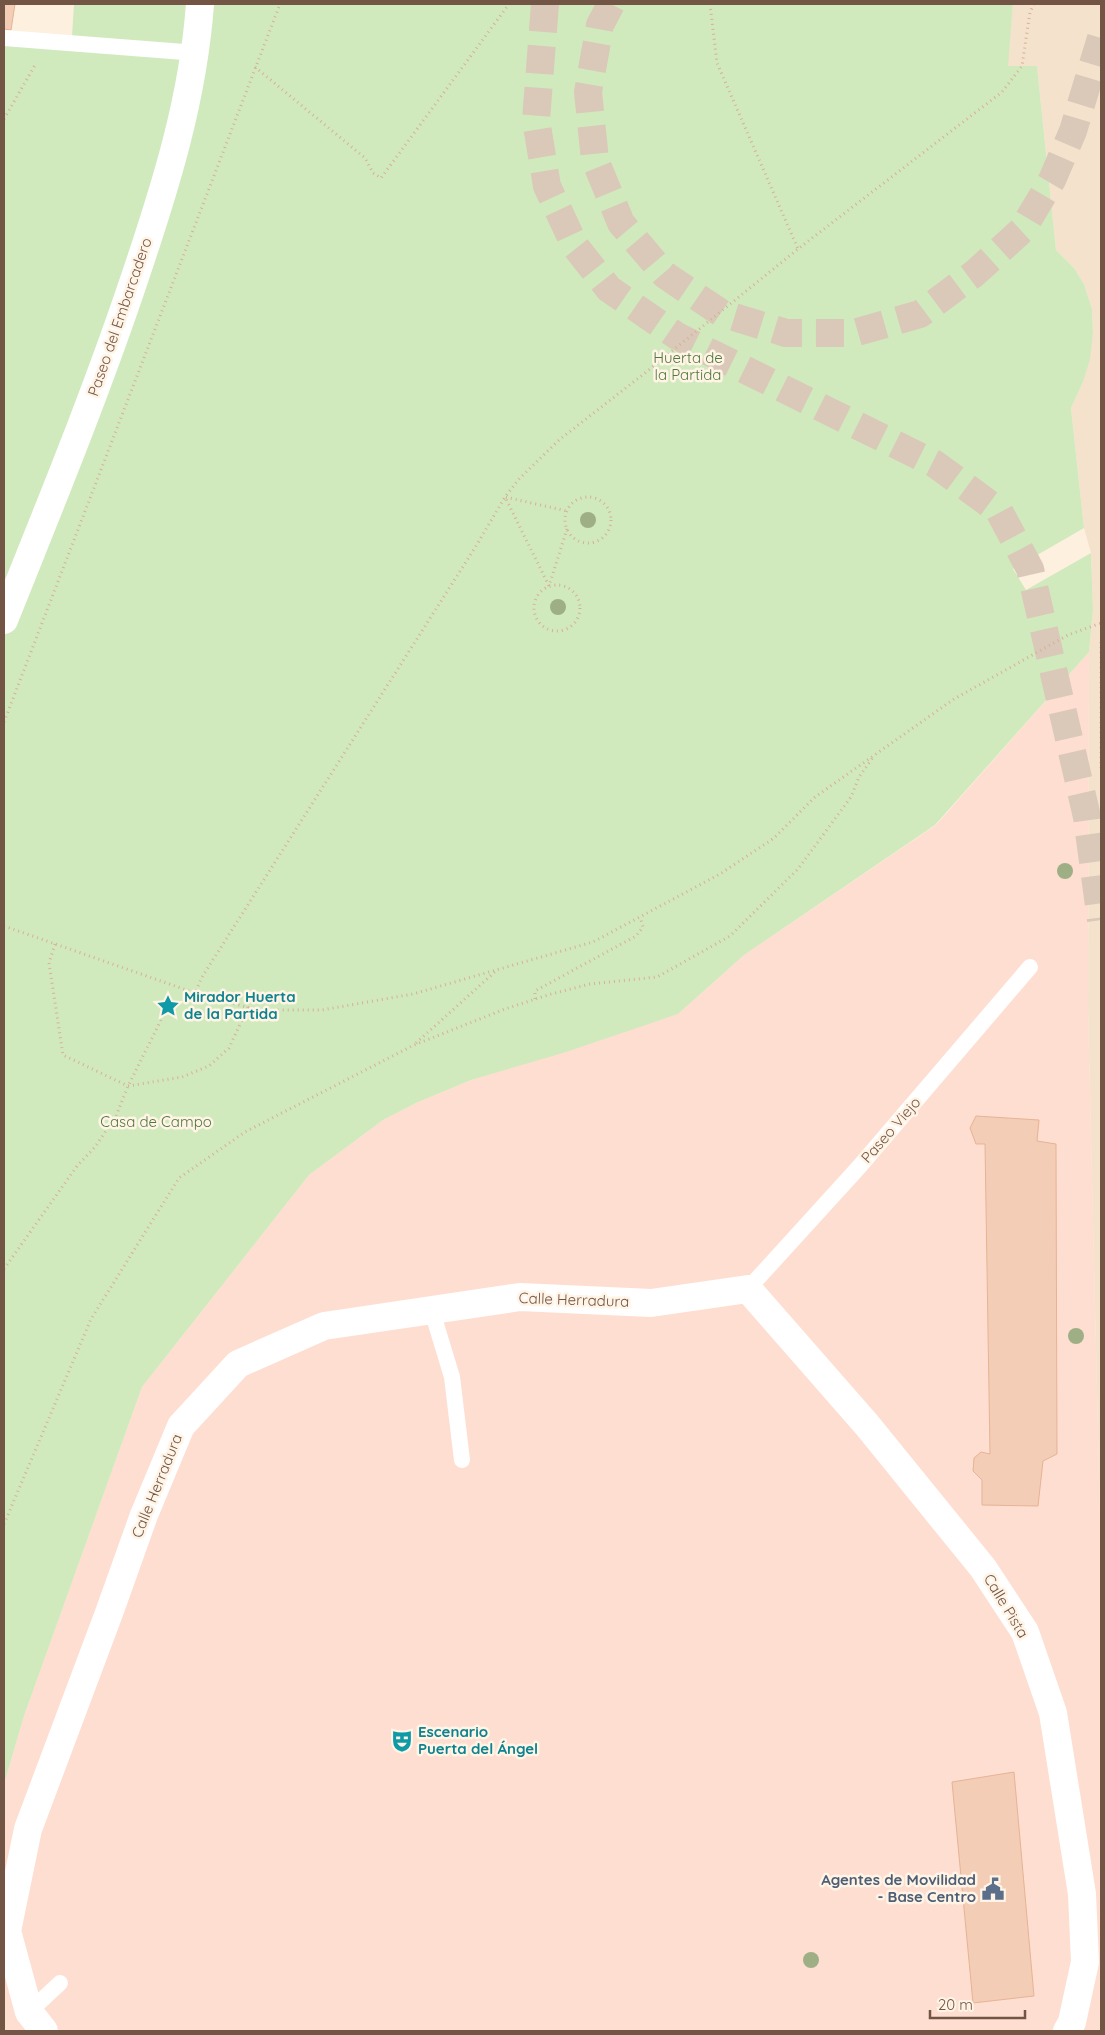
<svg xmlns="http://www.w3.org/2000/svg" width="1105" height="2035" font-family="Quicksand,sans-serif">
<rect width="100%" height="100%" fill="#fdf0de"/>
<path fill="#f4e2cd" d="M1013,4H1101V1559L1088,1008L1089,652L1093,610L1091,553L1084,528L1071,408L1083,382L1093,332L1092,309L1084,284L1074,268L1056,250L1037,66H1007Z"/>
<path fill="#feded1" d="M1089,652L1088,1008L1101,1559V2031H4V1784L24,1716L142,1387L309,1175L383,1120L416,1103L471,1080L678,1014L744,955L936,825Z"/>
<path fill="#d0eabd" d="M74,4H1013L1008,66H1037L1056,250L1074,268L1084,284L1092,309L1093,332L1090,359L1083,382L1071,408L1084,528L1013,569L1026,590L1091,553L1093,610L1089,652L935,825L744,955L678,1014L566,1052L471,1080L416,1103L383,1120L309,1175L142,1387L24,1716L4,1784V32L72,36Z"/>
<g fill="#f3cdb5" stroke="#e6b395">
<path d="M4,4H15L11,30L4,29Z"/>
<path d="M976,1116L1039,1120L1037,1141L1056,1144L1057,1454L1043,1461L1038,1506L982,1505V1480L973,1471L974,1458L981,1452L990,1454L985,1144H976L970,1128Z"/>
<path d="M1014,1772L1034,1996L973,2003L952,1782Z"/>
</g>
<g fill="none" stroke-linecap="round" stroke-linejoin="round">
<g stroke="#dac9b8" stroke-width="28" stroke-dasharray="28 14" stroke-linecap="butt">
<path d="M545,4L536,120L547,186L575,246L609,289L677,336L935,464L999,511L1030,569L1087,817L1101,920"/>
<path d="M611,4L600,25L588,92L595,160L621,223L665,275L721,313L786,333H854L920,314L975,273L1022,230L1052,180L1073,131L1101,38"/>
</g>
<g stroke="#d7b099" stroke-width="3" stroke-dasharray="1 4" stroke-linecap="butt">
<path d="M710,4L717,63L798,249"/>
<path d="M255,67L365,158L373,173L381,178L509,4"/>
<path d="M4,119L35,65"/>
<circle cx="588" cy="520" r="23"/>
<path d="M567,529L549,586L505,497L567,511"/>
<circle cx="557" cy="608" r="23"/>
<path d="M1101,642V772"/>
<path d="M4,722L280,4"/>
<path d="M4,926L195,993L202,977L476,546L505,497L518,480L559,440L645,373L798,249L1002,92L1022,66L1030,12L1034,4"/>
<path d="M55,944L49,963L63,1055L128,1086L182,1077L209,1066L229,1048L248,1007"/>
<path d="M195,993L257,1010H322L413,994L593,942L720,874L774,838L815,797L954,699L1068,635L1101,623"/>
<path d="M535,999V991L636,936L643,927L640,917"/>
<path d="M416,1043L497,970"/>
<path d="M4,1269L77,1166L95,1147L116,1116L128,1086L168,1006"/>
<path d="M4,1524L91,1319L179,1178L245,1132L414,1045L505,1009L551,994L590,984L657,977L730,936L798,869L851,797L859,777L874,756"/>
</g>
<g stroke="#fff" stroke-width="16">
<path d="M4,38L197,53"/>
<path d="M748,1289L859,1167L1030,967"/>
<path d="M432,1311L452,1377L462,1460"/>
<path d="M29,2012L60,1983"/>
</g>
<g stroke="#fff" stroke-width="28">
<path d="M4,620C50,505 97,391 136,274C166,185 193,99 200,4"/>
<path d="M44,2031L29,2012L7,1931L28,1829L109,1613L144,1515L181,1426L238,1364L324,1326L520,1297L651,1303L748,1289L867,1425L983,1568L1025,1632L1053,1713L1082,1894L1085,1962L1072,2022L1067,2031"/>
</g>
</g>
<g fill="#9eaf86">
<circle cx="588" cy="520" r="8"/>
<circle cx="558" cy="607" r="8"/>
<circle cx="1065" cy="871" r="8"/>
<circle cx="1076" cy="1336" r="8"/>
<circle cx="811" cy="1960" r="8"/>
</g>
<defs>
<symbol id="sight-bare" viewBox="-9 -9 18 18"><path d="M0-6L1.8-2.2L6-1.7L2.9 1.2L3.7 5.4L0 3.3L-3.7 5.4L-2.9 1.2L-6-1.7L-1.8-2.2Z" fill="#0f9aa8" stroke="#fff4e5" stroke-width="2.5" paint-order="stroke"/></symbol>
<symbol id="theatre-bare" viewBox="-9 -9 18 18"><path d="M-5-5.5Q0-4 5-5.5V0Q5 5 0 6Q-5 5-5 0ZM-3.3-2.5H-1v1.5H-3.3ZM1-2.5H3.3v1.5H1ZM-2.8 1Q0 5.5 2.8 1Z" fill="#0f9aa8" stroke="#fff4e5" stroke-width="2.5" paint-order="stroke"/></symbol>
<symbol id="civic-bare" viewBox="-9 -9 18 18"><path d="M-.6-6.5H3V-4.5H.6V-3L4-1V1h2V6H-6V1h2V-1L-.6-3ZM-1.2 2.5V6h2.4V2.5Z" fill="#5c6f8a" stroke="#fff4e5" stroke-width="2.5" paint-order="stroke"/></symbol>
</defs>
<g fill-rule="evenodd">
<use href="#sight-bare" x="152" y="990" width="32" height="32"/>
<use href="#theatre-bare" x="386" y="1725" width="32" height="32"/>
<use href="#civic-bare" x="977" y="1873" width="32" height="32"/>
</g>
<g text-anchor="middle" stroke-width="5" stroke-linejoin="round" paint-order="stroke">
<g font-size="15" fill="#735546" stroke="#fff4e5">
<text transform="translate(120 317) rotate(-71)" y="5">Paseo del Embarcadero</text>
<text transform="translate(891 1130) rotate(-49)" y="5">Paseo Viejo</text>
<text transform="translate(574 1300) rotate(2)" y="5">Calle Herradura</text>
<text transform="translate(157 1486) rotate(-68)" y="5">Calle Herradura</text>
<text transform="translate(1006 1606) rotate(59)" y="5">Calle Pista</text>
</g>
<g font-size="15" fill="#50793e" stroke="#fff4e5">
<text x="688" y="363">Huerta de<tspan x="688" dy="17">la Partida</tspan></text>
<text x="156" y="1127">Casa de Campo</text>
</g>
<g font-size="15" font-weight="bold" fill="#0d838f" stroke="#fff4e5" text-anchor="start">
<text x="184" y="1002">Mirador Huerta<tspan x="184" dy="17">de la Partida</tspan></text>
<text x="418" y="1737">Escenario<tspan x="418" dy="17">Puerta del Ángel</tspan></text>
</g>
<g font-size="15" font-weight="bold" fill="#4e5e75" stroke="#fff4e5" text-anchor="end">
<text x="976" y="1885">Agentes de Movilidad<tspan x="976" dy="17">- Base Centro</tspan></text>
</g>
</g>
<rect width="1105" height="2035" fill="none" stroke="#735546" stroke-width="10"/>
<path d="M930 2010v8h95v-8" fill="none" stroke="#735546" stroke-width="2.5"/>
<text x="938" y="2010" font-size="15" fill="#735546" stroke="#fff4e5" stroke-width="4" paint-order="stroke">20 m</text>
</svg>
